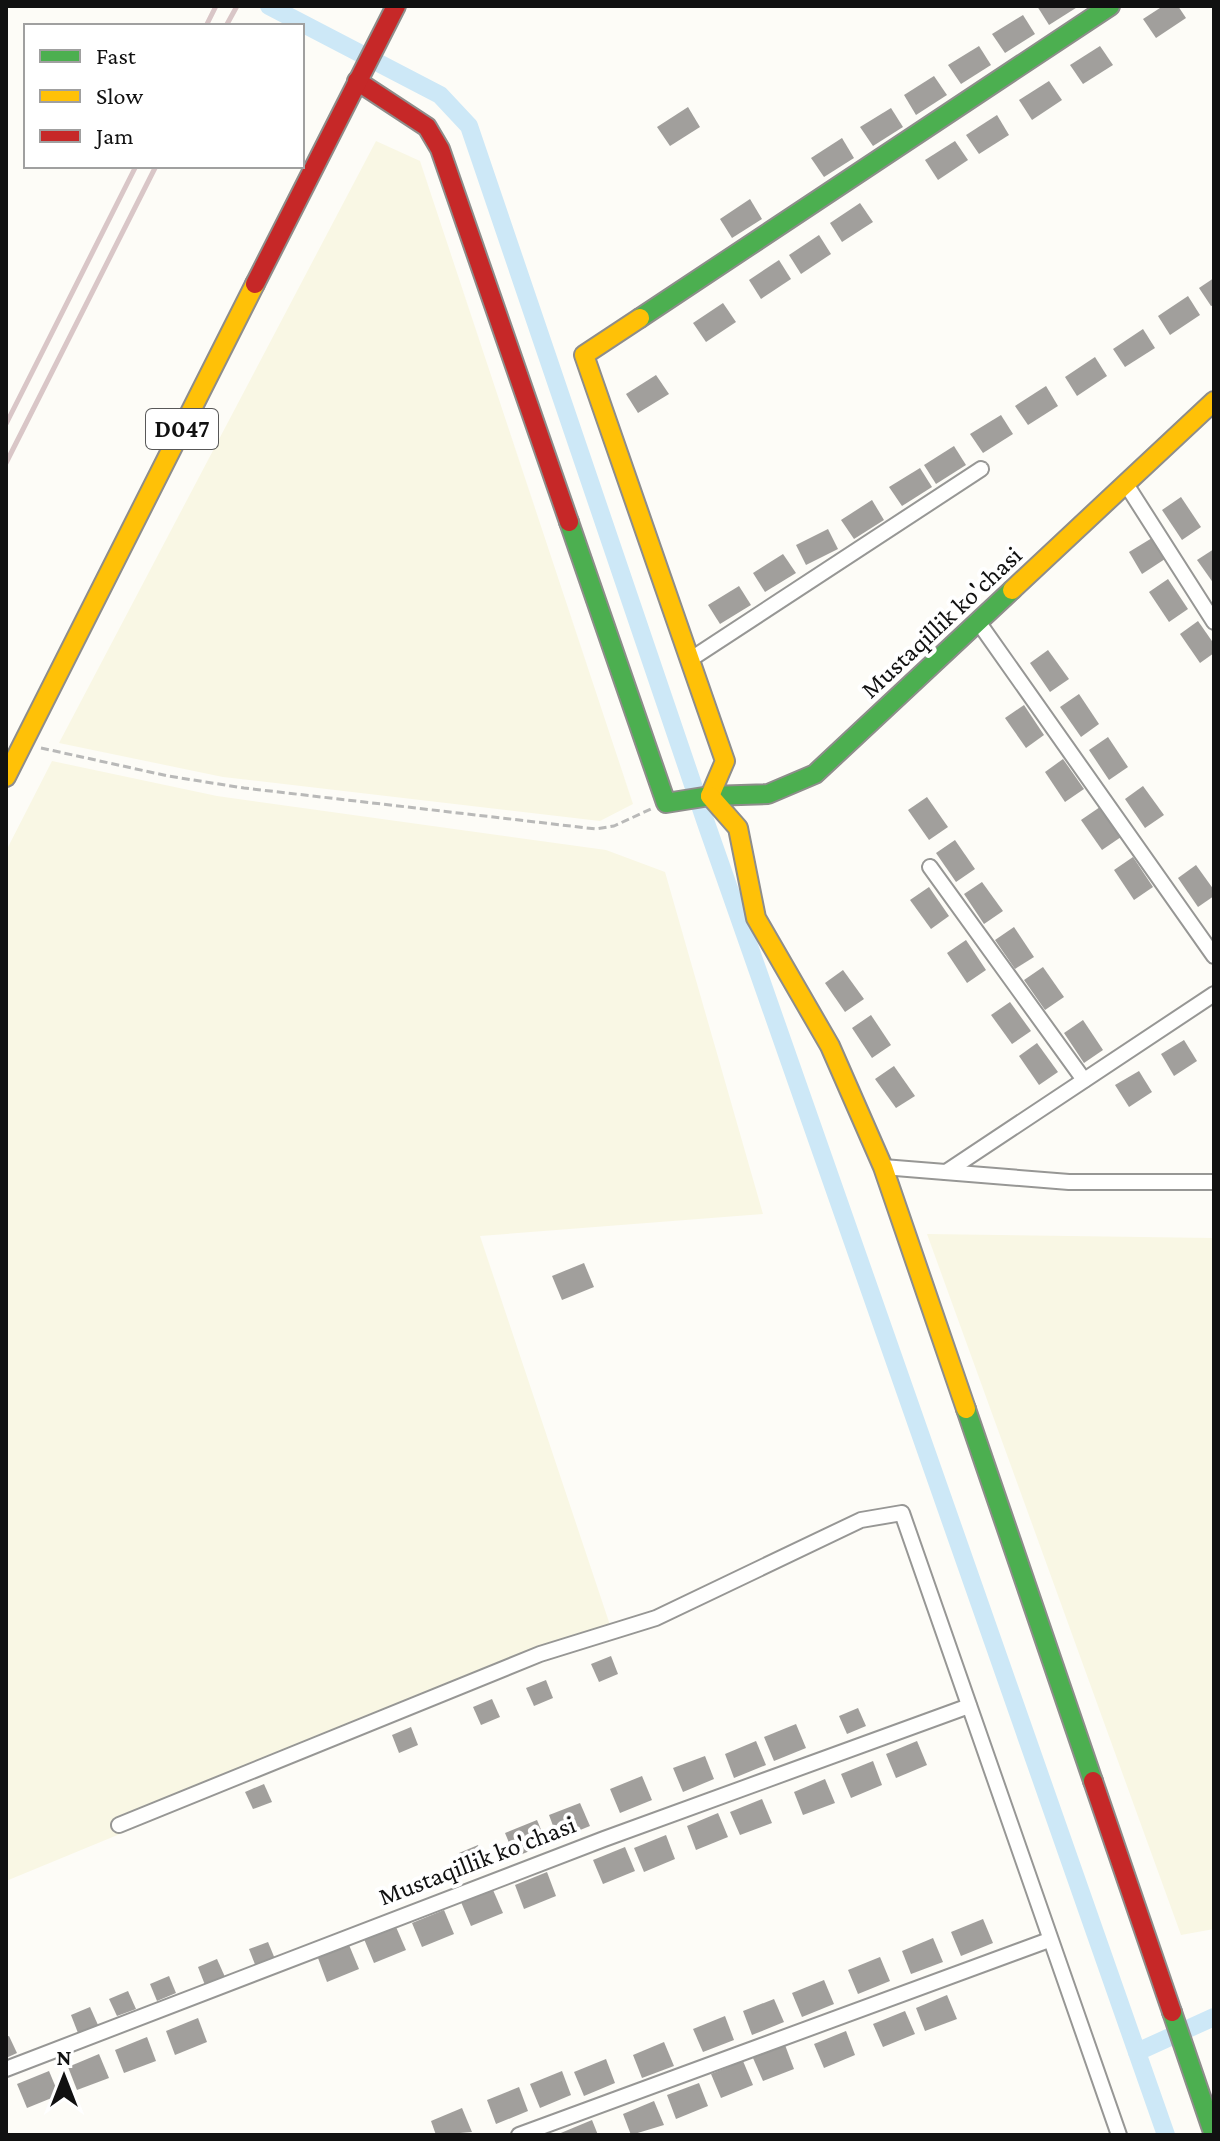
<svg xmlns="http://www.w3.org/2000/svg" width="1220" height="2141" font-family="'Crimson Pro',serif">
<rect width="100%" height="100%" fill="#fdfcf7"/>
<g fill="#f9f7e4">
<path d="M376,141L420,161L633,804L600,821L223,777L59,743Z"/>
<path d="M52,761L217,796L606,850L665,872L763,1214L480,1236L612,1631L6,1881V851Z"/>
<path d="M927,1234L1214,1238V1929L1181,1935Z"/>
</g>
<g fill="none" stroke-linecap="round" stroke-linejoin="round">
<g stroke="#cde8f7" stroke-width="18">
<path d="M269,6L440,95L469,126L706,823L1166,2135"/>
<path d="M1137,2052L1214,2017"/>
</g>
</g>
<g fill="#a19f9c">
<path d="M1037,6H1079L1049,25Z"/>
<path d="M1163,6H1178L1186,18L1156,38L1143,19Z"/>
<path d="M1023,15L1035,34L1005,53L992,34Z"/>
<path d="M979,46L991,65L961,84L948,65Z"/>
<path d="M1100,46L1113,65L1083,84L1070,65Z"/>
<path d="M934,76L947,95L916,115L904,95Z"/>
<path d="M1049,81L1062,100L1032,120L1019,100Z"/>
<path d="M688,107L700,127L670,146L657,127Z"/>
<path d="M891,108L903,127L873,146L860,127Z"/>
<path d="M997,115L1009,135L979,154L966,135Z"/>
<path d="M842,138L854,158L824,177L811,158Z"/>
<path d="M955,141L968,160L938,180L925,160Z"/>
<path d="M750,199L762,219L732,238L720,219Z"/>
<path d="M860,203L873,222L842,242L830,223Z"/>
<path d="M819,235L831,254L801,274L789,255Z"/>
<path d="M779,260L791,279L761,299L749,280Z"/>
<path d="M1214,278V305L1211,306L1199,288Z"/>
<path d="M1188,296L1200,315L1170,335L1158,316Z"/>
<path d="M723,303L736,322L706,342L693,323Z"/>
<path d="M1143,329L1155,348L1125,367L1113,349Z"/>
<path d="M1095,357L1107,376L1077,396L1065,377Z"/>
<path d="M656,375L669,394L638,413L626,394Z"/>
<path d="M1046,386L1058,406L1028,425L1015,406Z"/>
<path d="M1001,415L1013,434L983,453L970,434Z"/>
<path d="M954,446L966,465L936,484L924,465Z"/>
<path d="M920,468L932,487L902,506L889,487Z"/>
<path d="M1181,497L1201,527L1182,540L1162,510Z"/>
<path d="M872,500L884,520L854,539L841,520Z"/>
<path d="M828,529L838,549L806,565L796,545Z"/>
<path d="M1152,538L1165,559L1142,574L1129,552Z"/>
<path d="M1214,549V584L1197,560Z"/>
<path d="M783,554L796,573L765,592L753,573Z"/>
<path d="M1168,579L1188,609L1169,622L1149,592Z"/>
<path d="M739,586L751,605L720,624L708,605Z"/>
<path d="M1198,621L1214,644V653L1200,663L1180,634Z"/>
<path d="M1048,650L1069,679L1050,692L1030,663Z"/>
<path d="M1079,694L1099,724L1081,737L1060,707Z"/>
<path d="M1024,705L1044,735L1026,748L1005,718Z"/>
<path d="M1108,737L1128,767L1109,780L1089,750Z"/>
<path d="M1063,759L1084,789L1065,802L1045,772Z"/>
<path d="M1143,786L1164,815L1145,828L1125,799Z"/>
<path d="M927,797L948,827L929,840L908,810Z"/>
<path d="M1100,807L1121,837L1102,850L1081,820Z"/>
<path d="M955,840L975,869L956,882L936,853Z"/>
<path d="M1133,857L1153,887L1134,900L1114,870Z"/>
<path d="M1196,865L1214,890V896L1198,907L1178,878Z"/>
<path d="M982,882L1003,911L984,924L964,894Z"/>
<path d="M929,887L949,916L931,929L910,900Z"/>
<path d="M1014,927L1034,957L1015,969L995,940Z"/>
<path d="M966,940L986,970L967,983L947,953Z"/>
<path d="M1043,967L1064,997L1045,1010L1024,980Z"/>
<path d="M843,970L864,999L845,1012L825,983Z"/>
<path d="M1010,1002L1031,1031L1012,1044L991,1015Z"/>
<path d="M871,1015L891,1045L872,1058L852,1028Z"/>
<path d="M1083,1020L1103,1050L1084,1063L1064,1033Z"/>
<path d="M1184,1040L1197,1061L1174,1076L1161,1054Z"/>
<path d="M1037,1043L1058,1072L1039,1085L1019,1056Z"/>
<path d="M894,1066L915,1096L896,1108L875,1079Z"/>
<path d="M1139,1071L1152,1092L1129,1107L1115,1085Z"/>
<path d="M584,1263L594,1287L562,1300L552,1276Z"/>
<path d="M611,1656L618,1674L599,1682L591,1664Z"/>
<path d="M546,1680L553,1698L534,1706L526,1688Z"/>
<path d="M492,1699L500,1717L481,1725L473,1707Z"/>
<path d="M858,1708L866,1726L847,1734L839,1716Z"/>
<path d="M796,1724L806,1748L774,1761L764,1737Z"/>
<path d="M411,1727L418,1745L399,1753L392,1735Z"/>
<path d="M756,1741L766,1765L734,1778L725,1754Z"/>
<path d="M917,1741L927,1765L896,1778L886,1754Z"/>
<path d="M705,1756L714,1779L683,1792L673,1768Z"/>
<path d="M873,1761L882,1785L851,1798L841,1774Z"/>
<path d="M642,1776L652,1800L620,1813L610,1789Z"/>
<path d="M825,1779L835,1803L803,1815L794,1792Z"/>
<path d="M264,1784L272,1802L253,1809L245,1792Z"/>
<path d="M762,1799L772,1823L740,1835L730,1812Z"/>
<path d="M580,1803L590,1826L558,1839L549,1815Z"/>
<path d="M718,1813L728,1837L696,1850L687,1826Z"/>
<path d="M537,1820L547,1844L515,1857L505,1833Z"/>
<path d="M666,1835L675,1859L644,1872L634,1848Z"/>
<path d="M478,1845L485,1863L466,1871L459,1853Z"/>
<path d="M625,1847L635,1871L603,1884L593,1860Z"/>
<path d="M547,1872L556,1896L524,1909L515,1885Z"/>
<path d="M493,1890L503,1913L471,1926L461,1902Z"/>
<path d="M444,1910L454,1934L422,1947L412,1923Z"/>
<path d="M983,1919L993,1943L961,1956L951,1932Z"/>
<path d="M396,1927L406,1950L374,1963L364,1939Z"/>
<path d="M933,1938L943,1962L911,1974L902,1951Z"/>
<path d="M268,1942L275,1959L256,1967L249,1949Z"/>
<path d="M349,1945L359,1969L327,1982L318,1958Z"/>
<path d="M880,1957L890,1981L858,1994L848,1970Z"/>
<path d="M217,1959L225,1977L205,1985L198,1967Z"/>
<path d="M169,1976L176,1993L157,2001L150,1984Z"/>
<path d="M824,1980L834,2004L802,2017L792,1993Z"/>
<path d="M128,1991L136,2009L117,2016L109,1999Z"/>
<path d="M947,1995L957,2019L925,2031L916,2008Z"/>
<path d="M774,1999L784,2022L752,2035L743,2011Z"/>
<path d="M90,2007L98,2025L78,2033L71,2015Z"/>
<path d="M905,2011L915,2034L883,2047L873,2024Z"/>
<path d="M725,2016L734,2040L703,2052L693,2029Z"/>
<path d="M198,2018L207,2042L175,2055L166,2031Z"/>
<path d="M846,2031L855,2055L824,2068L814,2044Z"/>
<path d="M9,2036L17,2053L6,2058V2037Z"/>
<path d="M147,2037L156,2061L124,2073L115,2050Z"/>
<path d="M664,2042L674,2066L642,2078L633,2055Z"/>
<path d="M785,2045L794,2069L763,2081L753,2058Z"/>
<path d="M99,2054L109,2078L77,2090L68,2067Z"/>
<path d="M606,2059L615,2083L584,2096L574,2072Z"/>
<path d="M743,2061L753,2085L721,2098L711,2074Z"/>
<path d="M49,2071L59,2095L27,2108L17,2084Z"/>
<path d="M562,2071L571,2095L540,2108L530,2084Z"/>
<path d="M699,2083L708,2106L676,2119L667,2095Z"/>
<path d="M519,2087L528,2111L496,2124L487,2100Z"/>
<path d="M654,2101L664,2125L631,2135L623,2114Z"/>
<path d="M462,2108L472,2132L436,2135L431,2121Z"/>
<path d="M592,2120L598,2135H556Z"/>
</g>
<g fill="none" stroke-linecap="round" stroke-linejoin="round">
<defs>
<g id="street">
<path d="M1126,484L1214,622"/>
<path d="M979,623L1214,956"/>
<path d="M691,659L981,469"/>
<path d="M930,867L1084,1080"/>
<path d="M883,1167L1069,1182H1214"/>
<path d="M946,1172L1214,994"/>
<path d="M119,1825L540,1654L656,1618L861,1520L902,1513L1119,2135"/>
<path d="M6,2069L604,1839L969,1706"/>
<path d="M519,2135L1049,1940"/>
</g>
<g id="fast">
<path d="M640,318L1110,6"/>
<path d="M569,522L666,803L710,796L768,794L815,774L1012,590"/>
<path d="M966,1409L1093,1781"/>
<path d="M1172,2012L1214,2135"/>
</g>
<g id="slow">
<path d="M640,318L584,355L725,761L710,796"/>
<path d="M1012,590L1214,401"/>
<path d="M6,777L255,284"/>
<path d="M710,796L738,828L756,918L830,1046L883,1167L966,1409"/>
</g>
<g id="jam">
<path d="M357,81L427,127L440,149L569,522"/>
<path d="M255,284L396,6"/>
<path d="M1093,1781L1172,2012"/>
</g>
</defs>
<use href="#street" stroke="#979795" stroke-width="18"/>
<use href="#fast" stroke="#8e8d8b" stroke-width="22"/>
<use href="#slow" stroke="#8e8d8b" stroke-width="22"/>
<use href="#jam" stroke="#8e8d8b" stroke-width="22"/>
<path stroke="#b9b9b8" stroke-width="3" stroke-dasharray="8 4" stroke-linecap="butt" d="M41,748L168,776L244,788L596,829L614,826L651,809"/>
<use href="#street" stroke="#fffffe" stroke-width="14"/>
<use href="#fast" stroke="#4caf50" stroke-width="18"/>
<use href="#slow" stroke="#ffc107" stroke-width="18"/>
<use href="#jam" stroke="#c62828" stroke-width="18"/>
<g stroke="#d9c6c7" stroke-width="5">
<path d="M206,26L216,6"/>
<path d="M226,26L237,6"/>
<path d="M6,424L136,166"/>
<path d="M6,463L156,166"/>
</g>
</g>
<g text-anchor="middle" stroke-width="8" stroke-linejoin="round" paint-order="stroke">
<rect fill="#fff" stroke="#585858" stroke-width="2" x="146" y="409" width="72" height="40" rx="6"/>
<g font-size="24" font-weight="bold" fill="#111">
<text x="182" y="437">D047</text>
</g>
<g font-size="26" fill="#111" stroke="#fff">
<text transform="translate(941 622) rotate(-43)" y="9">Mustaqillik ko'chasi</text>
<text transform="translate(477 1860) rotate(-21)" y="9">Mustaqillik ko'chasi</text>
</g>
</g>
<rect width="1220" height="2141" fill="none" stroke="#111111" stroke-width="16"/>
<rect x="24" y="24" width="280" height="144" fill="#ffffff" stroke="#a0a0a0" stroke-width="2"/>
<rect x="40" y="50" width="40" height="12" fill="#4caf50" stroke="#a0a0a0" stroke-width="2"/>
<text x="96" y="64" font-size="24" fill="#111111">Fast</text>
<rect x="40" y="90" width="40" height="12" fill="#ffc107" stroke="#a0a0a0" stroke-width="2"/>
<text x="96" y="104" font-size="24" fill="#111111">Slow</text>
<rect x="40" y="130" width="40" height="12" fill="#c62828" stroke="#a0a0a0" stroke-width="2"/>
<text x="96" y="144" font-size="24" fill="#111111">Jam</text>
<g transform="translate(64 2077)" stroke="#ffffff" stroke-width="6" paint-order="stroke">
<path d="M0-6L14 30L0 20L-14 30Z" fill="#111111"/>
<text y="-12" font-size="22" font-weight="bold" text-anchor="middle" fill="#111111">N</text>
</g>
</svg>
